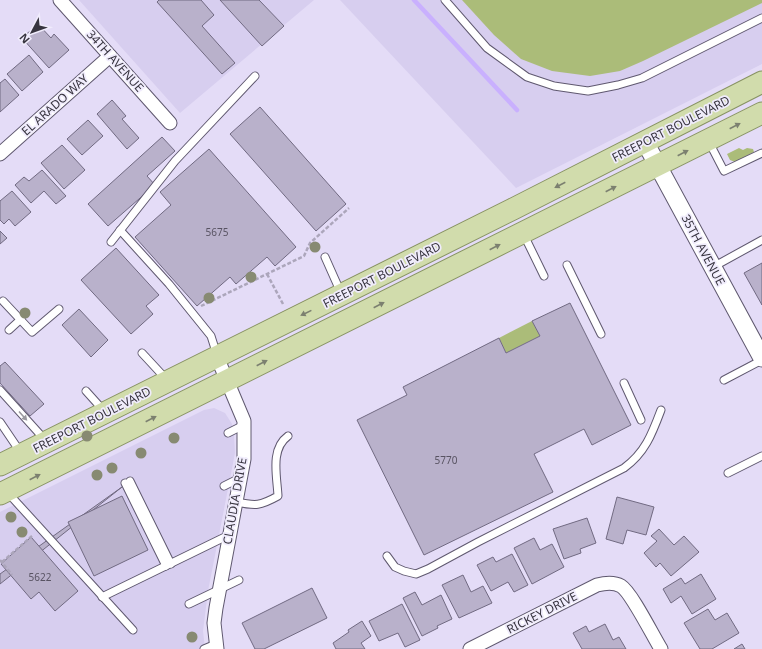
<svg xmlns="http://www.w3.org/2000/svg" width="762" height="649" font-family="'Noto Sans',sans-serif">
<rect width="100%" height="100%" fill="#e4dcf7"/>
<g fill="#d7ceef">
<path d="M79,0H314L180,113Z"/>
<path d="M340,0H762V64L516,188Z"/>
<path d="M214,408L225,413L232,424L234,435L235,453L208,591L203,631L205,649H0V512L204,410Z"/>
</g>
<g fill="#abbc79">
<path d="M462,0H762V3L643,61L620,71L590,76L552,71L521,59L494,35Z"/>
<path d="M739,148L743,150L747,148L753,149L754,152L737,161L735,162L730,160L727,154Z"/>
<path d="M532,321L540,336L506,353L499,338Z"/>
</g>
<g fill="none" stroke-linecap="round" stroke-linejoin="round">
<path stroke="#c9b0fe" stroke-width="4.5" d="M414,0L517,110"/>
</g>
<g fill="#b9b1cb" stroke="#716a82">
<path d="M159,0H201L214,15L202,26L235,63L222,74L157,2Z"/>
<path d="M220,0H259L284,26L262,46Z"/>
<path d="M38,24L51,38L54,34L69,50L49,68L22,38Z"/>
<path d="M29,55L43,72L22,91L7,74Z"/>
<path d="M5,79L19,95L0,112V83Z"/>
<path d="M112,100L126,116L122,119L139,138L127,149L97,114Z"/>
<path d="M260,107L346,204L316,231L230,134Z"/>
<path d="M88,120L103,136L82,155L67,139Z"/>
<path d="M162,137L175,151L147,176L155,185L108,226L88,204Z"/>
<path d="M62,145L85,170L64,189L41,163Z"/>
<path d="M209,149L296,247L275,266L267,257L236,284L230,277L197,306L135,237L171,205L160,192Z"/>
<path d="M42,170L66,196L56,204L44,191L31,203L15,185L24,177L29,181Z"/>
<path d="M12,191L31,212L15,226L9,219L4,224L0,220V201Z"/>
<path d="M0,231L7,238L0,244Z"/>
<path d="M116,248L159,295L146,306L153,314L131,334L81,280Z"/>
<path d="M762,263V305L744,273Z"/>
<path d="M570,303L631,425L592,445L584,429L534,454L553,492L424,555L357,420L407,395L403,387L499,338L506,353L540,336L532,321Z"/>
<path d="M79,309L108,340L91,357L62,325Z"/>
<path d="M5,362L44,404L30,416L0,383V366Z"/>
<path d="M122,487L0,584V574Z"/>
<path d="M122,496L148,550L94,576L68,522Z"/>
<path d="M617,497L654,507L646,535L627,530L623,544L606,539Z"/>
<path d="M587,518L596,543L580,549L581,553L564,559L553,529Z"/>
<path d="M659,529L674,545L684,536L699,552L671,576L660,563L656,567L644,553L657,541L651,536Z"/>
<path d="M31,537L78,591L55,611L39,592L31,599L1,564Z"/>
<path d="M534,538L540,550L552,544L564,567L532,584L514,548Z"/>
<path d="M512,554L528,585L514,592L508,582L491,591L477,565L493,557L496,562Z"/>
<path d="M701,574L716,599L692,614L681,596L671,603L663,589L681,578L685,584Z"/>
<path d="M463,575L471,592L483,586L492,603L459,618L442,585Z"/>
<path d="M312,588L327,618L264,649H255L242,623Z"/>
<path d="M415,592L422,605L441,595L452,619L437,626L438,628L422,636L403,598Z"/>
<path d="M402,604L420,640L405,647L398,633L379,641L369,621Z"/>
<path d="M708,609L715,620L727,613L739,633L712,649H700L684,623Z"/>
<path d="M362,621L371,636L361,643L365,649H336L333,643L349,632L348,630Z"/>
<path d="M605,624L613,640L619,637L626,649H582L573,633L586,626L589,632Z"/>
<path d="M742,644L745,649H734Z"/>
</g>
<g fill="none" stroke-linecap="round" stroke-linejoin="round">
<defs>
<g id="service">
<path d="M445,0L487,48L527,77L554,86L588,91L618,85L642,78L762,18"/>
<path d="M709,142L724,171L762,153"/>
<path d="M120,230L169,284L211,336L217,355"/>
<path d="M523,233L544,276"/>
<path d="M111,242L175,161L255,76"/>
<path d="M325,257L341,293"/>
<path d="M567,265L601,334"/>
<path d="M713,267L762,240"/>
<path d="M3,301L32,332L59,309"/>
<path d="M9,330L21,319"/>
<path d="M142,353L167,380"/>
<path d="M724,380L762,360"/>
<path d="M624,383L641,420"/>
<path d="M0,390L46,441"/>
<path d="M86,391L104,411"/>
<path d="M0,422L21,453"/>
<path d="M228,433L244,425"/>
<path d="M728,473L762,456"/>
<path d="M130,481L171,564"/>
<path d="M125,483L166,566"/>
<path d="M224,486L240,478"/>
<path d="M8,493L133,630"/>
<path d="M236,502C256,506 260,506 278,496C277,476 270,449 288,436"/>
<path d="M387,556L395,567L404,571L416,574L428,569L478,542L624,468C645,453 652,434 661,410"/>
<path d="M102,597L229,535"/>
<path d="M189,604L239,580"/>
<path d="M204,649L216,644"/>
</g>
<g id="minor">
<path d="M60,0L170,123"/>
<path d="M0,154L110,56"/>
<path d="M217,649L214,623L216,608L244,459V421L217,357"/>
<path d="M470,649L597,585C605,583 614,582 621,586C631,592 653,636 661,649"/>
</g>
<path id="tertiary" d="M645,142L762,358"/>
<g id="primary">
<path d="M0,465L513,209L762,82"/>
<path d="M0,494L762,113"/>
</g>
</defs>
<use href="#service" stroke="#5f586f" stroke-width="9"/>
<use href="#minor" stroke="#5f586f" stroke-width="15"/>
<use href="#tertiary" stroke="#5f586f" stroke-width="19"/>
<use href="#primary" stroke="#879262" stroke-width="23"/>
<g stroke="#aca6bb" stroke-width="2.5" stroke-dasharray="4 2" stroke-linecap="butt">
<path d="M267,274L283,304"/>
<path d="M201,306L304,256L310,243L349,208"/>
<path d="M0,560L12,575"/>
<path d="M2,562L32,536"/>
</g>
<use href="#service" stroke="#fff" stroke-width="7"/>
<use href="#minor" stroke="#fff" stroke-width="13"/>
<use href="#tertiary" stroke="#fff" stroke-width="17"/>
<use href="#primary" stroke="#d1dcac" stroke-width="21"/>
</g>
<g fill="#878a72">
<circle cx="315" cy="247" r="5.5"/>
<circle cx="251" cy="277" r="5.5"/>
<circle cx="209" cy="298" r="5.5"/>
<circle cx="25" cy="313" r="5.5"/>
<circle cx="87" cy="436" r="5.5"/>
<circle cx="174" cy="438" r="5.5"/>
<circle cx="141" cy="453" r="5.5"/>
<circle cx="112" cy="468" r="5.5"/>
<circle cx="97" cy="475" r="5.5"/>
<circle cx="11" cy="517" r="5.5"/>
<circle cx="22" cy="532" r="5.5"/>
<circle cx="192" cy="637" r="5.5"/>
</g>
<defs><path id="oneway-solid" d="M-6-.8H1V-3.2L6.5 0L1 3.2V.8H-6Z"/></defs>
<g fill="#7c8070">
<use href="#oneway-solid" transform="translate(735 126) rotate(-27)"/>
<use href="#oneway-solid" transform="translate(683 153) rotate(-27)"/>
<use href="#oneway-solid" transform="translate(560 185) rotate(153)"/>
<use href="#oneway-solid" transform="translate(611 189) rotate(-27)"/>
<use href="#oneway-solid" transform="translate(495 247) rotate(-27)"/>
<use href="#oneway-solid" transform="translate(379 305) rotate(-27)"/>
<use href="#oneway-solid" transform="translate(306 313) rotate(154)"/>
<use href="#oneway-solid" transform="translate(262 363) rotate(-27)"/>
<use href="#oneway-solid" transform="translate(151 419) rotate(-27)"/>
<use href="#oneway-solid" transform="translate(35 477) rotate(-27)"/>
</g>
<use fill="#9b9a9f" href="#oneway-solid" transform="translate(23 416) rotate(48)"/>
<g text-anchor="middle" stroke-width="3.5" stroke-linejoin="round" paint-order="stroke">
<g font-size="10" fill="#585362">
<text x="217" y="236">5675</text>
<text x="446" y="464">5770</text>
<text x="40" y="581">5622</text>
</g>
<g font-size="12" fill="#37343f" stroke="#f0ecfc">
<text transform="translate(115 61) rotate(48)" y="4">34TH AVENUE</text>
<text transform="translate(55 105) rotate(-42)" y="4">EL ARADO WAY</text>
<text transform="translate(671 129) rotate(-27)" y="4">FREEPORT BOULEVARD</text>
<text transform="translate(703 250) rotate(62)" y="4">35TH AVENUE</text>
<text transform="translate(382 275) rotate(-27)" y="4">FREEPORT BOULEVARD</text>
<text transform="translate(92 420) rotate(-27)" y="4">FREEPORT BOULEVARD</text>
<text transform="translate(235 501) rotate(-80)" y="4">CLAUDIA DRIVE</text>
<text transform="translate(542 613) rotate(-27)" y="4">RICKEY DRIVE</text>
</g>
</g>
<g transform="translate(32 32) rotate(229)" stroke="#f0ecfc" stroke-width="3" paint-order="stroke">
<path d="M0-3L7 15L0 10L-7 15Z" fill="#37343f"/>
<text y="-6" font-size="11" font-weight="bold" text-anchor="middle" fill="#37343f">N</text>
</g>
</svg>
